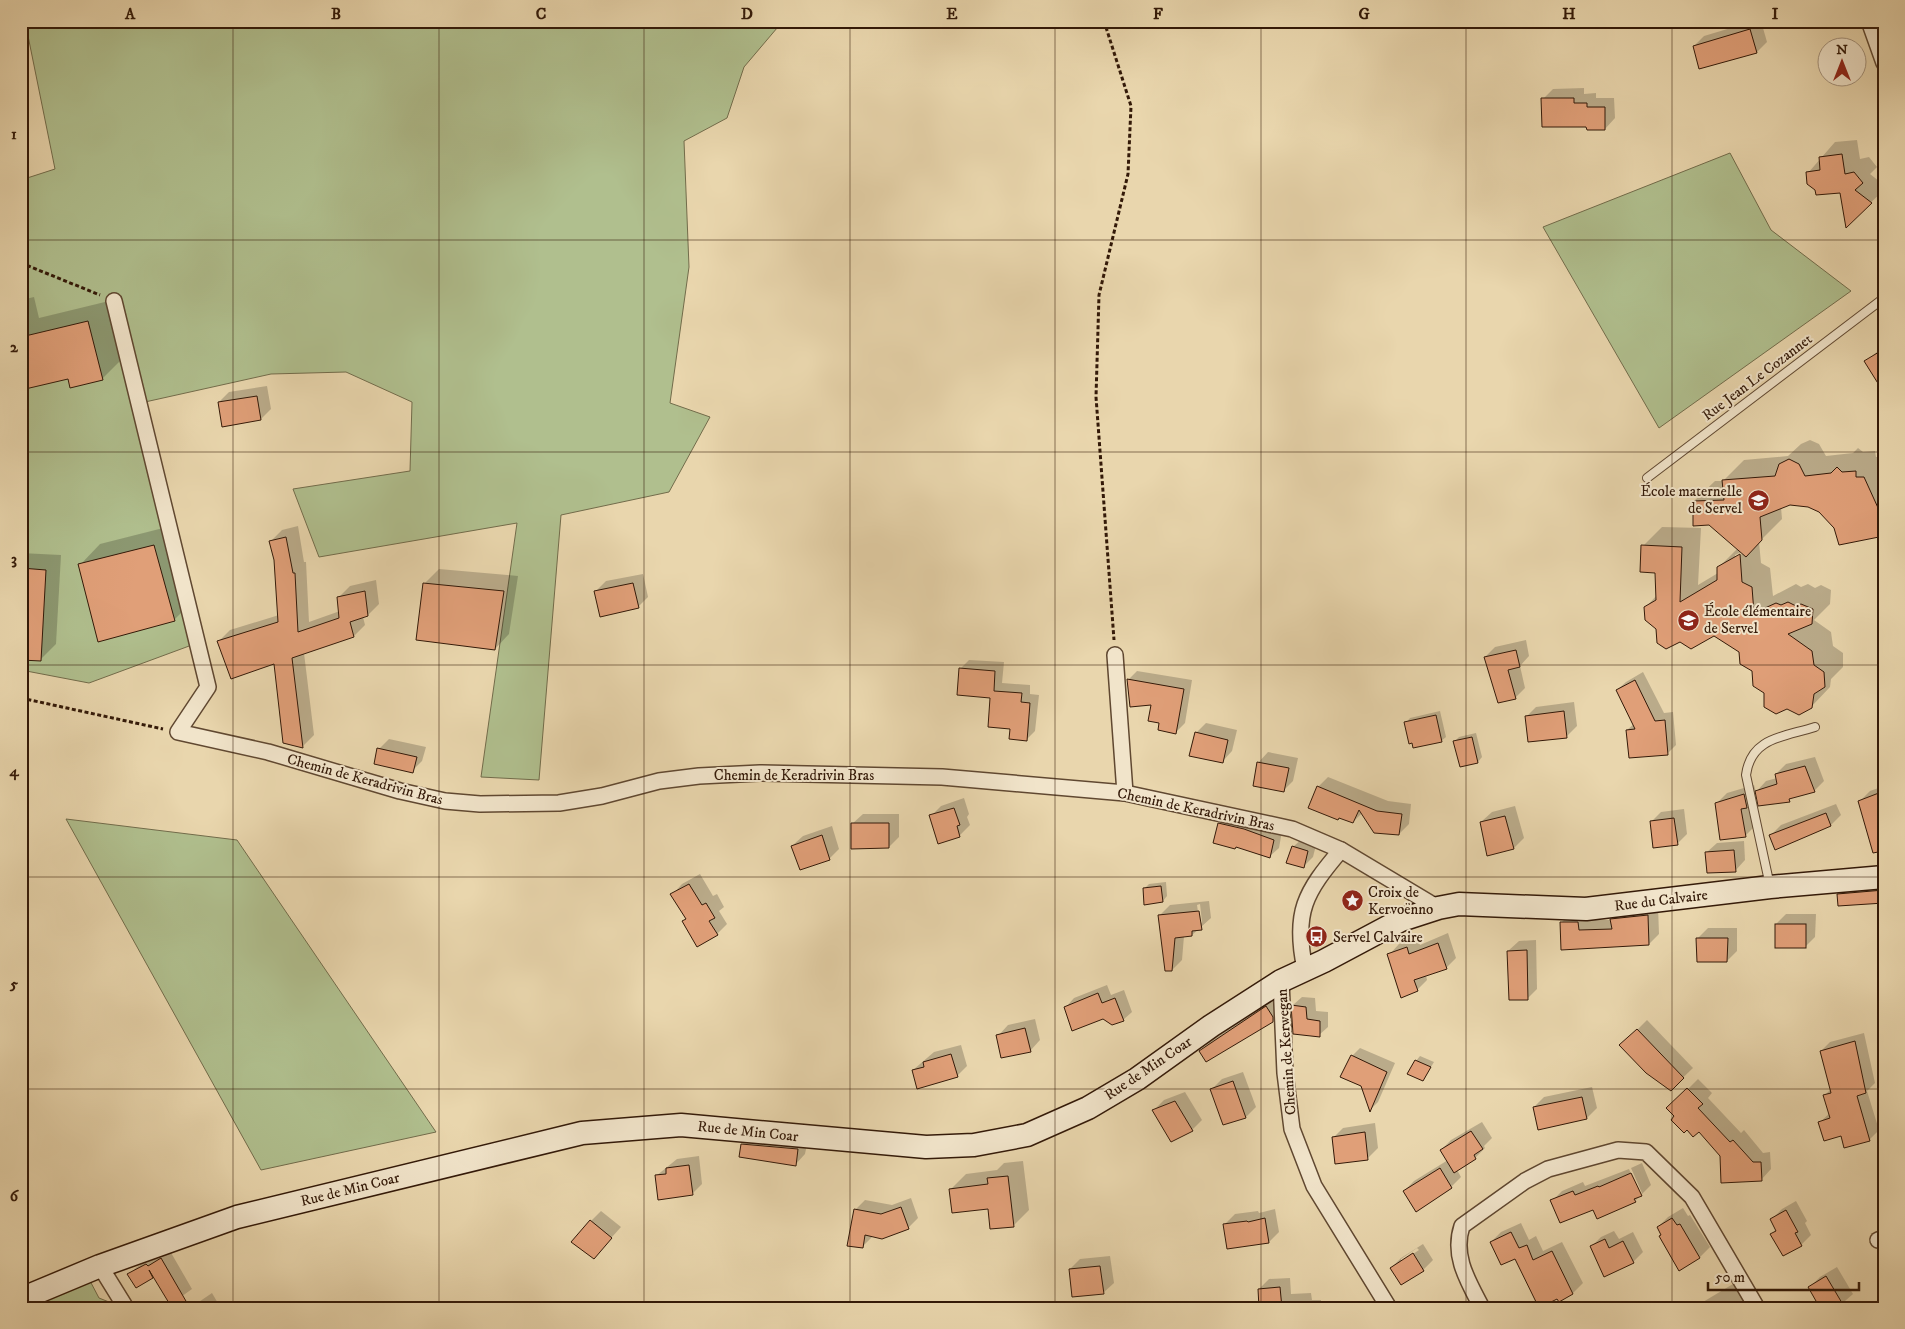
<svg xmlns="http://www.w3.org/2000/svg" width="1905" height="1329" font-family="'IM FELL DW Pica',serif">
<rect width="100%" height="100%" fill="#e9d6ad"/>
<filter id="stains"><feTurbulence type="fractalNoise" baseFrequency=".004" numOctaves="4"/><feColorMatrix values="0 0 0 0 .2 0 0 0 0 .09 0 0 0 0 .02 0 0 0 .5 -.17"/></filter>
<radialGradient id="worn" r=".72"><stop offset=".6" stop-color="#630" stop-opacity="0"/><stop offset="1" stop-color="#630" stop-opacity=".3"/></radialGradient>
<g fill="#b0bf8e" stroke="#726c4b">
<path d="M25,21H783L744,67L727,118L684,141L689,267L670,403L710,417L669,492L561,515L539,780L481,777L517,523L319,557L293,489L410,471L412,402L346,372L271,374L145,402L200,642L89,683L21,670V180L55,169Z"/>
<path d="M1730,153L1771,230L1851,291L1659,428L1543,227Z"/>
<path d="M66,819L237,840L436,1132L261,1170Z"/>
<path d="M89,1279L99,1298L114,1304L117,1308H103L97,1304L91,1308H32Z"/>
</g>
<g fill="#0003" fill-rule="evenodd">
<path d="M1754,21H1761L1767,42L1757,52L1700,67L1694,46L1704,36Z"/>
<path d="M1584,88V94L1596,93V98H1614L1615,118L1605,129L1588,125L1543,99L1553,89Z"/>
<path d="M1857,140L1860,159L1869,157L1877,167L1870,174L1884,185V190L1846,226L1841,191L1816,190L1808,173L1835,142Z"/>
<path d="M34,297L39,318L109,301L123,358L102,379L69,377L21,389V300Z"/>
<path d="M1884,346V374L1866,361Z"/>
<path d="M267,386L271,409L261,419L219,402L229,392Z"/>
<path d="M1810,440L1819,444L1826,456L1853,453L1858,448L1863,452L1875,451L1876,457H1884V535L1835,527L1819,511L1808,506L1790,504L1781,507L1782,519L1759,542L1761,563L1770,568L1773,596L1796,584L1801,587L1808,584L1815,588L1821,585L1831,590L1830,604L1814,620L1831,632L1833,646L1843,653V667L1831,679L1830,687L1811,707L1766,692L1741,651L1714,635L1657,628L1646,607L1657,595L1656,572L1643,546L1662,527L1701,528L1698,585L1718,573V568L1738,548L1694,501L1715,481H1723L1744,460L1788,456L1801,444ZM1745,550L1746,552L1735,558V555Z"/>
<path d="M175,525L195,599L174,620L80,565L100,544Z"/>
<path d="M298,526L304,562H306L309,622L340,611L339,597L350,586L376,580L379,604L368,615L363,617L365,625L354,636L304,653L314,735L302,747L275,663L219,641L230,630L279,615L275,559L270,542L282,530Z"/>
<path d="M21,553L61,555L56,644L41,659L21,658Z"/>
<path d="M439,569L518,576L509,634L495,649L424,584Z"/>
<path d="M643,574L648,597L638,607L596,591L606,581Z"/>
<path d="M1526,640L1529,656L1520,666L1525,688L1515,698L1485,657L1495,647Z"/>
<path d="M969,660L1004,662L1002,683L1030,685V694L1039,695L1035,731L1026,740L992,696L960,669Z"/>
<path d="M1137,671L1192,680L1185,723L1176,732L1160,722L1153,704L1128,680Z"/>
<path d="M1643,672L1664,713L1673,712L1676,745L1668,753L1630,756L1627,730L1634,724L1617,690L1626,682Z"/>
<path d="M1574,702L1577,726L1567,736L1526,717L1536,707Z"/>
<path d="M1440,711L1446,737L1441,741L1406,723L1410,718Z"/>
<path d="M1206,723L1237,730L1232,751L1222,762L1196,733Z"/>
<path d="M1476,733L1482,757L1478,762L1455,741L1459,737Z"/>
<path d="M389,739L426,747L422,761L412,771L379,749Z"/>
<path d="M1268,752L1298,758L1293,781L1283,791L1258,763Z"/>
<path d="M1815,757L1824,781L1814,791L1794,796L1789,800L1758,796L1752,802L1755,826L1745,836L1717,803L1727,793L1754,785L1756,792L1766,781L1777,778L1776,774L1786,764Z"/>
<path d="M1328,777L1388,801L1411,804L1409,824L1399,834L1362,813L1353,822L1318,787Z"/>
<path d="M1884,786V848L1882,850L1860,801L1870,791Z"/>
<path d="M964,798L969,814L967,817L970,825L959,836L931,816L941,806Z"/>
<path d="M1836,804L1841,815L1831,825L1770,836L1781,825Z"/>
<path d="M1515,806L1524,838L1514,848L1481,822L1492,812Z"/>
<path d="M1684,809L1687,834L1677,844L1651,822L1661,812Z"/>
<path d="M863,814H899V837L889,847L852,824Z"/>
<path d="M1228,815L1282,831L1279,848L1270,856L1236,846L1219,823Z"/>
<path d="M832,826L839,849L829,859L792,846L803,836Z"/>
<path d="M1304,837L1317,841L1313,857L1303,867L1293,847Z"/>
<path d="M1744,841L1745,860L1735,871L1706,853L1717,843Z"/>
<path d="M700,874L713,896L717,894L724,907L719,911L727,924L717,934L672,895L682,884Z"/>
<path d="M1166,882L1167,896L1163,901L1144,889L1149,884Z"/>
<path d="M1884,882V902L1839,895L1849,885Z"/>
<path d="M1209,901L1211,918L1192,935L1184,936L1182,960L1172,970L1160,915L1170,905ZM1200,904L1202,922L1200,925L1197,905Z"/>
<path d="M1658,906L1659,934L1649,944L1563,949L1561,923L1571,913L1588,912L1589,920H1612L1622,910Z"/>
<path d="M1786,914H1816L1815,937L1805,947L1776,924Z"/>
<path d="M1708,928H1737V951L1727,961L1698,938Z"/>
<path d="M1448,933L1456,958L1446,968L1426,975L1427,980L1417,990L1389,955L1399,944L1417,938L1420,945Z"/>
<path d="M1536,940L1537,989L1527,999L1508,951L1519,941Z"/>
<path d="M1107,985L1111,995L1124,990L1132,1012L1123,1020L1103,1018L1066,1007L1074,998Z"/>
<path d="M1277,997L1283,1011L1273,1021L1200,1051L1211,1041Z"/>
<path d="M1302,997L1315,998L1316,1011L1328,1012V1027L1319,1035L1293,1005Z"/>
<path d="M1035,1019L1040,1040L1030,1051L998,1036L1008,1025Z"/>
<path d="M1647,1020L1693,1068L1671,1089L1621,1046Z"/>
<path d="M1864,1033L1875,1083L1867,1091L1879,1130L1870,1139L1845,1147L1842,1135L1819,1123L1830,1113L1825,1095L1831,1089L1821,1051L1830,1042Z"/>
<path d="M961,1045L967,1066L957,1076L913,1070L934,1052Z"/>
<path d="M1360,1048L1395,1063L1378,1102L1370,1110L1352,1056Z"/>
<path d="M1420,1056L1434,1062L1423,1080L1416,1061Z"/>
<path d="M1243,1072L1256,1107L1246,1117L1224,1124L1212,1089L1222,1079Z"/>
<path d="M1698,1079L1712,1093L1708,1098L1741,1133L1744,1130L1763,1153L1770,1152L1771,1169L1761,1180L1721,1155L1699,1130L1676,1116L1668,1109Z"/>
<path d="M1592,1087L1597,1108L1587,1118L1534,1107L1544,1097Z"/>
<path d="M1185,1092L1202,1120L1192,1130L1154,1110L1164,1100Z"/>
<path d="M1482,1122L1492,1138L1484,1146L1485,1148L1475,1158L1457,1170L1461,1177L1451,1187L1416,1210L1404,1191L1414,1181L1448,1160L1441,1150L1451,1140Z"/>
<path d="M1375,1123L1378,1148L1368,1158L1333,1138L1343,1128Z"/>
<path d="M752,1134L808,1139L805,1154L795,1165L742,1144Z"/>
<path d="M699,1156L702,1184L692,1194L656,1176L677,1159Z"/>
<path d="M1023,1161L1029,1210L1013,1226L989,1208L950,1190L966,1174L997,1170L1004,1163Z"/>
<path d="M1642,1163L1651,1185L1635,1201L1594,1208L1552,1201L1562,1191L1583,1182L1585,1186L1629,1169L1640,1195L1642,1193L1631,1168Z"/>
<path d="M911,1198L918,1218L908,1228L873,1236L862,1247L855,1210L865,1200L892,1205Z"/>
<path d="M1796,1201L1807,1221L1805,1223L1811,1235L1801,1245L1772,1234L1776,1229L1771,1220L1782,1209Z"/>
<path d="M1683,1208L1688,1216L1690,1215L1710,1247L1700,1257L1679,1269L1658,1227L1668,1217Z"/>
<path d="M1275,1209L1279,1232L1269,1242L1225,1224L1235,1214L1258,1211L1259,1213Z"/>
<path d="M601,1211L621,1227L594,1257L591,1221Z"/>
<path d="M1521,1223L1529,1240L1536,1236L1543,1251L1562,1242L1583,1283L1573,1293L1559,1300L1516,1257L1491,1242L1501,1232Z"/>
<path d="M1614,1231L1619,1239L1633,1232L1643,1252L1633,1262L1591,1247L1601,1237Z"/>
<path d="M1423,1244L1433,1260L1423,1270L1391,1268L1401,1258ZM1417,1248L1419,1250L1401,1262V1259Z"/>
<path d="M170,1251L192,1289L171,1304L154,1275L137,1286L129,1274L137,1267L155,1256L156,1259Z"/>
<path d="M1110,1256L1114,1283L1103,1293L1070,1269L1080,1259Z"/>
<path d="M1837,1267L1853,1294L1837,1308L1810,1287L1820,1277Z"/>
<path d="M1290,1278L1291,1294L1311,1293L1312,1300H1321V1308H1260L1259,1289L1269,1279Z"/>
<path d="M1733,1284L1743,1300L1735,1308H1693Z"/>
<path d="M212,1293L219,1305L217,1308H190Z"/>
</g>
<g fill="#e09f78" stroke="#331908">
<path d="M1750,29L1757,53L1699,69L1693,46Z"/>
<path d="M1541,98H1574V103H1587V107H1605V130H1587L1586,127H1542Z"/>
<path d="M1842,154L1845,174L1854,172L1863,183L1855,190L1872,203L1846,228L1840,193L1816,195L1815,190L1807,184L1806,172L1820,170L1819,157Z"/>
<path d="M88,321L103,380L70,388L68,379L21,390V337Z"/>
<path d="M1884,349V393L1864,361Z"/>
<path d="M257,396L261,420L222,427L218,402Z"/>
<path d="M1789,459L1799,464L1805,476L1831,473L1837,467L1842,472L1856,471V477H1864L1884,521V536L1839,545L1834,528L1819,512L1808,507L1790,505L1760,517L1762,540L1746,557L1709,525L1693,526V501L1724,500L1722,480L1775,476L1779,464Z"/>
<path d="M286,537L293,573H295L298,632L339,618L337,597L365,591L368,616L350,622L354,637L292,658L303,748L283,743L274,664L231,679L217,641L278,622L274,560L269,541Z"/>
<path d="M154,545L175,621L98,642L78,564Z"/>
<path d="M1641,545L1682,547L1680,602L1717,580V567L1740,554L1742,582L1752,587L1754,613L1776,603L1781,605L1788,602L1796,606L1801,604L1813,609L1812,624L1788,634L1812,651L1814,665L1824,672L1825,687L1814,694L1812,708L1799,715L1787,709L1776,714L1764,707V693L1753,686L1752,671L1740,664L1739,652L1714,636L1691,649L1680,642L1666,649L1657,643L1656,629L1645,620L1644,607L1656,600L1655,573L1640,572Z"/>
<path d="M21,568L46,570L41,661L21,660Z"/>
<path d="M423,583L504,591L495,650L416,640Z"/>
<path d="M633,583L639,608L600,617L594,591Z"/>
<path d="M1516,650L1520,667L1508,670L1516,699L1498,703L1484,657Z"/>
<path d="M959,668L995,671L994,691L1022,693L1021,702L1030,703L1027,741L1009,739L1010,729L988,727L990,698L957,695Z"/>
<path d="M1127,679L1184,689L1176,734L1158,730L1159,723L1148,721L1151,705L1130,707Z"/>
<path d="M1635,680L1655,721L1665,720L1668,755L1629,758L1626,730L1635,729L1616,690Z"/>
<path d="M1564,711L1567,738L1528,742L1525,716Z"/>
<path d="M1436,715L1442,742L1413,748L1412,743L1409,744L1404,722Z"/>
<path d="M1195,732L1228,740L1223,763L1189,756Z"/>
<path d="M1472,737L1478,763L1460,767L1453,741Z"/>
<path d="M377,748L417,757L413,773L374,764Z"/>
<path d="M1257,762L1289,768L1284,792L1253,786Z"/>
<path d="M1805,766L1815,792L1789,799L1790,802L1758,806L1755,791L1777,784L1775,774Z"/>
<path d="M1317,786L1377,811L1402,814L1399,835L1374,833L1359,810L1353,823L1339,818L1338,820L1308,808Z"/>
<path d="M1884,791V816L1878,817L1883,851L1873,853L1858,801Z"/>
<path d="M1744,794L1747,808L1741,809L1746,837L1720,840L1715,803Z"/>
<path d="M954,808L960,825L957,826L960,837L938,844L929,815Z"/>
<path d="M1826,813L1831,826L1775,850L1769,835Z"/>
<path d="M1505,816L1514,849L1487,856L1480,822Z"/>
<path d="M1674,818L1678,845L1653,848L1650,821Z"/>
<path d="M851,823H889V848L851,849Z"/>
<path d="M1218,823L1244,829L1274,840L1270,858L1236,847L1235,849L1213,843Z"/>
<path d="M822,835L830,860L800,870L791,846Z"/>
<path d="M1292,846L1308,851L1304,868L1286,863Z"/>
<path d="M1734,850L1736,872L1707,873L1705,852Z"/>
<path d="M689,884L702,905L706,903L715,918L709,921L718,935L697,947L682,921L686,919L670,894Z"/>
<path d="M1161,886L1163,902L1144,905L1143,888Z"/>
<path d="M1884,890V903L1838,906L1837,894Z"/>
<path d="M1199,911L1202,930L1192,931V936L1175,938L1172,971H1165L1158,915Z"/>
<path d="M1648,915L1649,945L1561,950L1560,922H1578L1579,930L1612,929L1610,919Z"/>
<rect x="1775" y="924" width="31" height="24"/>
<path d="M1696,938H1728L1727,962H1697Z"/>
<path d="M1438,943L1447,969L1414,980L1418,991L1401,998L1387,954L1407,947L1409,954Z"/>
<path d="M1527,950L1528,1000H1509L1507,951Z"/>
<path d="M1098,993L1102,1003L1115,998L1124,1021L1112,1025L1103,1019L1072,1031L1064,1007Z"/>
<path d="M1291,1005L1306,1007L1307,1019L1320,1021V1037L1293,1034Z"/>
<path d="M1266,1006L1273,1017V1022L1206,1062L1199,1051Z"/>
<path d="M1025,1028L1031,1052L1001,1058L996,1035Z"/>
<path d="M1637,1029L1684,1078L1671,1091L1646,1073L1619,1045Z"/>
<path d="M1855,1041L1866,1093L1857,1096L1870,1141L1844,1148L1841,1136L1824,1141L1818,1122L1830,1118L1823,1095L1831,1093L1820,1051Z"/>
<path d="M951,1054L958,1077L917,1089L912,1070L924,1067L923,1062Z"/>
<path d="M1351,1055L1387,1072L1370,1112L1361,1086L1340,1077Z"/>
<path d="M1415,1060L1431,1067L1423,1081L1407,1074Z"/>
<path d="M1233,1081L1246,1118L1223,1125L1210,1089Z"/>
<path d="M1687,1088L1703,1104L1698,1108L1730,1142L1733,1140L1753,1162H1761L1762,1181L1721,1183L1720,1156L1699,1132L1693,1137L1687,1130L1684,1133L1671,1120L1674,1116L1666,1108Z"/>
<path d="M1582,1097L1587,1119L1538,1130L1533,1107Z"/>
<path d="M1175,1101L1193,1131L1171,1142L1152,1110Z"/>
<path d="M1471,1131L1483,1149L1474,1155L1476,1159L1454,1173L1440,1150Z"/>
<path d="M1365,1132L1368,1160L1335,1164L1332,1137Z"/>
<path d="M741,1144L798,1149L796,1166L739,1157Z"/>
<path d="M689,1165L693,1195L658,1200L655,1175L666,1174V1168Z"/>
<path d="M1440,1168L1452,1188L1416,1212L1403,1191Z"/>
<path d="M1631,1173L1642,1196L1634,1199L1636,1202L1597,1219L1593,1210L1560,1223L1550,1200L1573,1191L1575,1195L1598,1186L1599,1187Z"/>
<path d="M1008,1176L1014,1227L990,1229L988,1209L952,1213L949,1189L988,1184L987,1178Z"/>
<path d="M901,1207L909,1229L882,1239L865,1235L863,1248L847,1246L854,1209L881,1214Z"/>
<path d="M1786,1210L1798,1232L1795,1233L1802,1246L1783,1256L1770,1234L1776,1231L1770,1219Z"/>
<path d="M1265,1218L1269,1243L1227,1249L1223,1224L1247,1221L1248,1222Z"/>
<path d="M1672,1218L1677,1225L1680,1224L1700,1258L1679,1271L1659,1236L1661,1235L1657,1227Z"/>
<path d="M590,1220L612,1238L594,1259L571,1242Z"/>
<path d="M1511,1232L1519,1248L1527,1245L1533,1260L1552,1251L1573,1294L1559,1302L1557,1299L1539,1308L1515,1259L1501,1265L1490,1242Z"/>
<path d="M1605,1239L1609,1248L1623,1241L1634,1263L1604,1277L1590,1246Z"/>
<path d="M1413,1253L1424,1271L1401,1285L1390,1268Z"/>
<path d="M161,1258L190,1308H172L149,1270L153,1278L136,1288L127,1274L146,1264L148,1266Z"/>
<path d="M1100,1266L1104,1294L1072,1297L1069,1269Z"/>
<path d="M1826,1276L1845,1308H1820L1808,1287Z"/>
<path d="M1280,1287L1282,1308H1259L1258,1289Z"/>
</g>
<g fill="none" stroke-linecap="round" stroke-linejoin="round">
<defs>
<g id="lane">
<path d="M1647,478L1884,298"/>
<path d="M1770,886L1746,775C1751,737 1784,737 1815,727"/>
</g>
<g id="street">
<path d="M1869,21L1884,63"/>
<path d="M114,301L208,687L178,732L268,752L400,791L445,801L480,804L559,803L602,796L659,781L699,776L760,773L942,777L1125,793L1292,829L1341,850L1438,908"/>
<path d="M1115,655L1125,793"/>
<path d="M1305,969C1293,913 1305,892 1341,850"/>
<path d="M1281,981L1285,1073L1292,1129L1314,1186L1389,1308"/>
<path d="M1878,1240L1884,1238"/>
<path d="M100,1266L126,1308"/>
<path d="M1482,1308C1468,1281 1452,1256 1462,1226L1525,1181L1548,1169L1618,1150L1646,1152L1692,1197L1757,1308"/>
</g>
<path id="secondary" d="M21,1299L100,1266L237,1217L582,1133L681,1125L926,1147L974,1145L1027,1135L1088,1108L1137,1079L1211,1026L1281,981L1324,961L1401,920L1438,908L1459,904L1586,909L1770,887L1884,877"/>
</defs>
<use href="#lane" stroke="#604831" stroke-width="10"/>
<use href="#street" stroke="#604831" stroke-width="18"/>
<use href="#secondary" stroke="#331908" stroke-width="25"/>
<g stroke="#331908" stroke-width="3" stroke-dasharray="4 2.5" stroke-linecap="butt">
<path d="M1104,21L1131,106L1128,174L1099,295L1096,397L1114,640"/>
<path d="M21,263L100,295"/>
<path d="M21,698L163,729"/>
</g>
<use href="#lane" stroke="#f1e4ca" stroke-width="8"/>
<use href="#street" stroke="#f1e4ca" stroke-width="15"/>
<use href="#secondary" stroke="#f1e4ca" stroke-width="22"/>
</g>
<path fill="none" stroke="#331908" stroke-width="1" stroke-opacity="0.55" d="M233,21V1308M439,21V1308M644,21V1308M850,21V1308M1055,21V1308M1261,21V1308M1466,21V1308M1672,21V1308M21,240H1884M21,452H1884M21,665H1884M21,877H1884M21,1089H1884"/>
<defs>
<symbol id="school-disc" viewBox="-11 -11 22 22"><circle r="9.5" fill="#8f2418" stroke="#f1e4ca"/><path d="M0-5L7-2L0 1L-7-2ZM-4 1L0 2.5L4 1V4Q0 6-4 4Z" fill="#fff"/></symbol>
<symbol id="sight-disc" viewBox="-11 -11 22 22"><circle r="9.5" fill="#8f2418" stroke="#f1e4ca"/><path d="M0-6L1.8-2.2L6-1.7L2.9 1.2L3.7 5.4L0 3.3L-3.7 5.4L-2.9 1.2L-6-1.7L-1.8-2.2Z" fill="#fff"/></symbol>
<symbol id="bus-disc" viewBox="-11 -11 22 22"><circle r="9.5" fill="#8f2418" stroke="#f1e4ca"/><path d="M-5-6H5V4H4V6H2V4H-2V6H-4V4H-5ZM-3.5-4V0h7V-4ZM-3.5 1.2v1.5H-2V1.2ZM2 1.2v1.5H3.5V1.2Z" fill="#fff"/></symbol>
</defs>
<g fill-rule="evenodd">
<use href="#school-disc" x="1746" y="488" width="25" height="25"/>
<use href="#school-disc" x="1676" y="608" width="25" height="25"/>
<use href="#sight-disc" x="1340" y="888" width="25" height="25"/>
<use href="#bus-disc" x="1304" y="924" width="25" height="25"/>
</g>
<g text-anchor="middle" stroke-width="4" stroke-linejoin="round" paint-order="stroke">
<g font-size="15" fill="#331908" stroke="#f1e4ca">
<text transform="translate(1757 377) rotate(-37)" y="5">Rue Jean Le Cozannet</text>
<text x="794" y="780">Chemin de Keradrivin Bras</text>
<text transform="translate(365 779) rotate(15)" y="5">Chemin de Keradrivin Bras</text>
<text transform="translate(1196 809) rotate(12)" y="5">Chemin de Keradrivin Bras</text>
<text transform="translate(1661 900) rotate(-7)" y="5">Rue du Calvaire</text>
<text transform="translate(1286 1052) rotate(-94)" y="5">Chemin de Kerwegan</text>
<text transform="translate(1148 1068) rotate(-34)" y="5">Rue de Min Coar</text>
<text transform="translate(748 1131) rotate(6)" y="5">Rue de Min Coar</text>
<text transform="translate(350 1189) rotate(-14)" y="5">Rue de Min Coar</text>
</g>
<g font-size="15" fill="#331908" stroke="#f1e4ca" text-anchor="start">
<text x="1742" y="496" text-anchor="end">École maternelle<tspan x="1742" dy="17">de Servel</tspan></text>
<text x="1704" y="616">École élémentaire<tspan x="1704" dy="17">de Servel</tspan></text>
<text x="1368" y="897">Croix de<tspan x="1368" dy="17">Kervoënno</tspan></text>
<text x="1333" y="942">Servel Calvaire</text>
</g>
</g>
<rect width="1905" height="1329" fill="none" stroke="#e9d6ad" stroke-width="55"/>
<g transform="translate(1842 62)"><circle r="24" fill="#f1e4ca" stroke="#a5937c"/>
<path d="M0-4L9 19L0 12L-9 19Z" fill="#8f2418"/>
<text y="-8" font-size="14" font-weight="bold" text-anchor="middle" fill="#331908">N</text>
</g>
<path d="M1708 1282v8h151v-8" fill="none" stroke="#331908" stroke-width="2.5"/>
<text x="1715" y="1282" font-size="15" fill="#331908" stroke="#f1e4ca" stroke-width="4" paint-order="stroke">50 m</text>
<rect x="28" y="28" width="1850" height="1274" fill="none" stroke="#331908" stroke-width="2"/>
<g font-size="16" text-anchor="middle" font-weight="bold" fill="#331908">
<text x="130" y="19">A</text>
<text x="336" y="19">B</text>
<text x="541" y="19">C</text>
<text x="747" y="19">D</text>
<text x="952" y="19">E</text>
<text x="1158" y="19">F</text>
<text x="1364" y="19">G</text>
<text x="1569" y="19">H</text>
<text x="1775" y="19">I</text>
<text x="14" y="139">1</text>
<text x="14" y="352">2</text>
<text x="14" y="564">3</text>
<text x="14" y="776">4</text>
<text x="14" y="989">5</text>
<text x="14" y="1201">6</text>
</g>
<rect width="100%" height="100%" filter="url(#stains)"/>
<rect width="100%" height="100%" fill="url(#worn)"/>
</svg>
